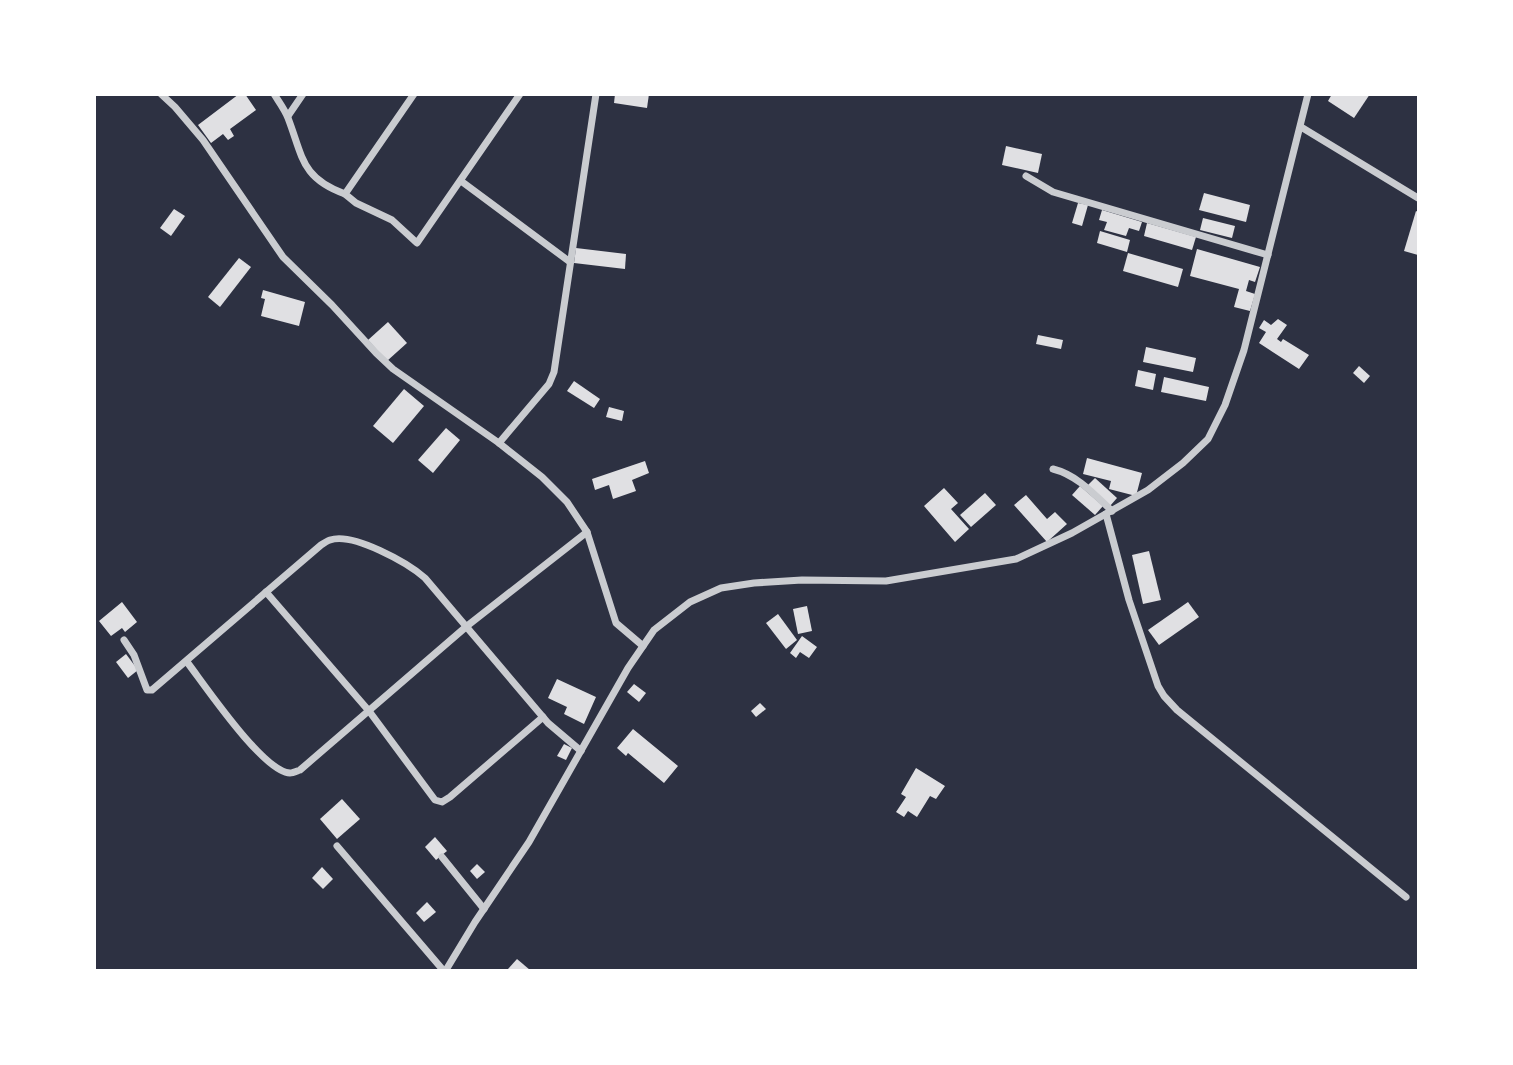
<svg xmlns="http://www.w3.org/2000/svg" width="1513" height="1065" font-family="'Fira Sans',sans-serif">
<rect width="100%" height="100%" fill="#2d3142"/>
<g fill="#e0e0e3">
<path d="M239,94H245L256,110L230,129L234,136L228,140L223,134L211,143L198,125Z"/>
<path d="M615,94H649L647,108L614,103Z"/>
<path d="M1332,94H1370L1354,118L1328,101Z"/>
<path d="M1006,146L1042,154L1038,173L1002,165Z"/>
<path d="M1204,193L1250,205L1246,222L1199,210Z"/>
<path d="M1078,203L1088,205L1082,226L1072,223Z"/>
<path d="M174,209L185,216L171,236L160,228Z"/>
<path d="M1102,210L1142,222L1139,231L1129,228L1126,236L1104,230L1107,222L1099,220Z"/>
<path d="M1416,211L1418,212V255L1404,251Z"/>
<path d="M1203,218L1235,226L1232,238L1200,230Z"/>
<path d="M1147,223L1196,237L1192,250L1144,236Z"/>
<path d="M1100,231L1130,240L1127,252L1097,243Z"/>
<path d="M576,248L626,254L625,269L574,263Z"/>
<path d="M1197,249L1260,267L1255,282L1249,280L1246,291L1255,294L1250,311L1234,307L1239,289L1190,276Z"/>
<path d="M1128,253L1183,269L1178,287L1123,271Z"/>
<path d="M239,258L251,267L220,307L208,297Z"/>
<path d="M263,290L305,302L299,326L261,316L265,299L261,298Z"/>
<path d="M1278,319L1287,325L1277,339L1281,342L1283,339L1309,355L1299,369L1259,343L1266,332L1259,328L1264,320L1271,325Z"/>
<path d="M388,322L407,343L387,361L368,340Z"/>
<path d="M1038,335L1063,340L1061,349L1036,344Z"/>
<path d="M1146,347L1196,358L1193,372L1143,362Z"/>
<path d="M1359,366L1370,376L1364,383L1353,373Z"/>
<path d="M1138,370L1156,374L1153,390L1135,386Z"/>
<path d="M1164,377L1209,387L1206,401L1161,392Z"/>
<path d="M574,381L600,399L594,408L567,391Z"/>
<path d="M404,389L424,406L393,443L373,426Z"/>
<path d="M609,407L624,411L622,421L606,417Z"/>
<path d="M446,428L460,440L433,473L418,460Z"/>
<path d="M1087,458L1142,473L1136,496L1109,489L1111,481L1083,474Z"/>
<path d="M645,461L649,473L632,480L636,491L613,499L609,485L595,490L592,479Z"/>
<path d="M1095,478L1117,498L1110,506L1088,485Z"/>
<path d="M1080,486L1103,506L1095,515L1072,495Z"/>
<path d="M944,488L958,503L951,509L969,529L955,542L924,506Z"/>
<path d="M985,493L996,505L971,527L960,515Z"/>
<path d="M1026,495L1047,519L1055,512L1067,524L1047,542L1014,505Z"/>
<path d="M1149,551L1161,600L1143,604L1132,555Z"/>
<path d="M122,602L137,622L125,632L122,628L111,636L99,621Z"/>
<path d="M1188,602L1199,617L1159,645L1148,630Z"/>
<path d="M807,606L812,631L798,634L793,609Z"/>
<path d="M778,614L797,640L786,649L766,623Z"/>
<path d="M802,636L817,647L809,658L800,652L796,658L790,653Z"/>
<path d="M126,654L138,670L128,678L116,662Z"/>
<path d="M557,679L596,697L584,724L564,714L567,707L548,698Z"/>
<path d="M634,684L646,693L639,702L627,692Z"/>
<path d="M760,703L766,709L756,717L751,711Z"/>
<path d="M633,729L678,766L664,783L628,753L626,756L617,748Z"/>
<path d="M564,744L572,748L566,760L557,756Z"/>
<path d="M916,768L945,786L936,799L930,796L917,817L908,811L904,817L896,812L906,797L901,794Z"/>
<path d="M342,799L360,819L337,839L320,819Z"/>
<path d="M435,837L447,851L436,860L425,847Z"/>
<path d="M477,864L485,872L477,879L470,871Z"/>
<path d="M322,867L333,879L323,889L312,878Z"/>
<path d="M427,902L436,912L424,922L416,913Z"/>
<path d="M517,959L530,970H510L508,969Z"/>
</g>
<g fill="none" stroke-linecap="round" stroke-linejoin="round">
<g stroke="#caccd0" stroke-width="7">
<path d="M161,94L175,107L203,140L283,257L332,305L376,353L393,369L499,443L542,477L567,502L587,532L616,623L643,646"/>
<path d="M274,94C279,102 285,110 288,118C303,157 301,178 345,194"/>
<path d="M414,94L345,194L356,203L392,220L417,243L520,94"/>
<path d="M288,116L303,94"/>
<path d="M1301,127L1418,198"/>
<path d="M1026,176L1053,192L1268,255"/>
<path d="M461,181L570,262"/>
<path d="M499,443L549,384L554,372L596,94"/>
<path d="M1053,469C1077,475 1094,494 1112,511"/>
<path d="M1106,514L1129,600L1158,686L1164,696L1177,710L1406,897"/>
<path d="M266,592L369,711L435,800L442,802L450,797L543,717"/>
<path d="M124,640L134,655L147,690H152L321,545C324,543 327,541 330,540C353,532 408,563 425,578L548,723L581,751"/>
<path d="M187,662C204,684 263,772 290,773C293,773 297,771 300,770L467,626L587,532"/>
<path d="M337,846L443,970"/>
<path d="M442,857L484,909"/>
<path d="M446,970L475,922L529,842L628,668L654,630L690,602L721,588L754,583L802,580L886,581L1016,559L1072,533L1148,490L1183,463L1208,439L1225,405L1244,350L1308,94"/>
</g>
</g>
<rect width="1513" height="1065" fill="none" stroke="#ffffff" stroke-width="192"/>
</svg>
